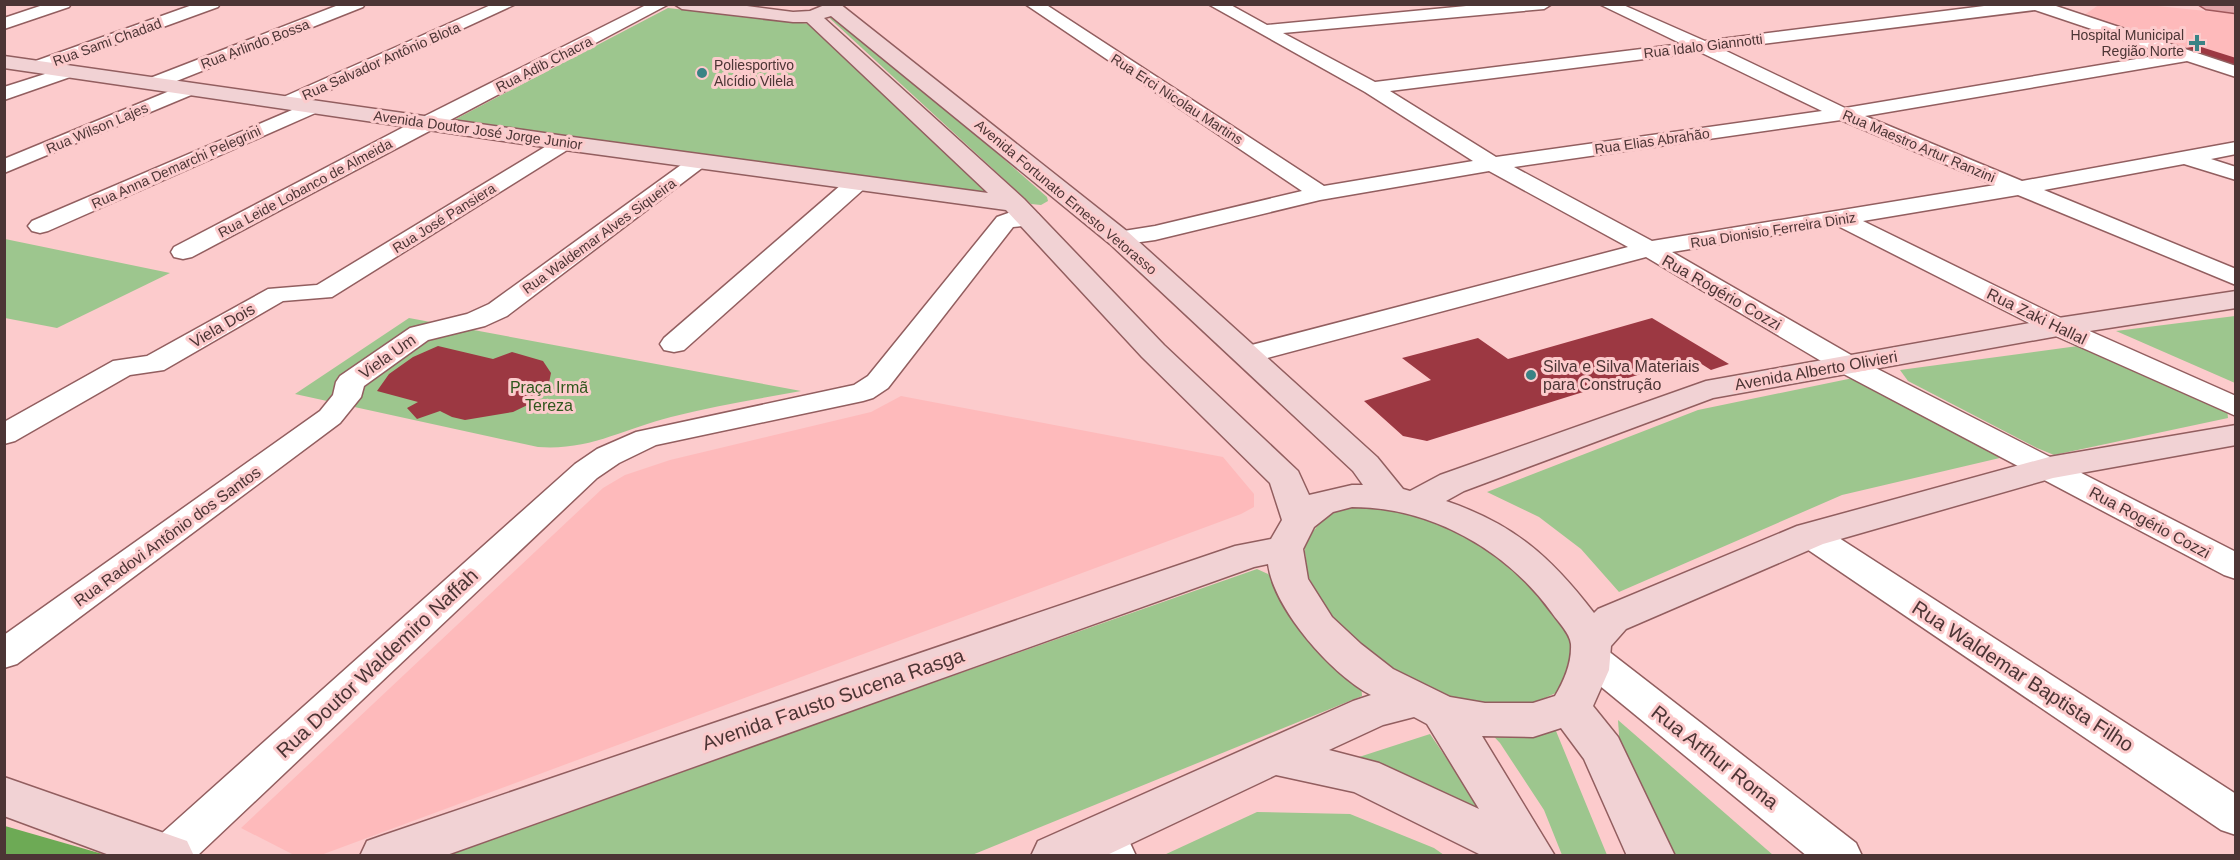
<svg xmlns="http://www.w3.org/2000/svg" width="2240" height="860" font-family="Helvetica,sans-serif">
<rect width="100%" height="100%" fill="#fccbcc"/>
<g fill="#febabb">
<path d="M2100,4L2148,5L2235,14V68L2080,18Z"/>
<path d="M901,396L1223,457L1254,494V507L1241,514L321,855H294L241,828L603,488L625,475L670,460L871,412Z"/>
</g>
<g fill="#9dc68e">
<path d="M668,8L810,24L990,195L450,122Z"/>
<path d="M825,14H839L1047,197L1048,201L1041,205L1031,204Z"/>
<path d="M5,239L170,273L57,328L5,318Z"/>
<path d="M2235,316V383L2116,331Z"/>
<path d="M409,318L801,391C757,399 714,406 671,417C623,429 589,451 538,447L295,394Z"/>
<path d="M2078,346L2227,408L2228,418L2054,455L2037,448L1908,381L1900,370Z"/>
<path d="M1858,377L2004,457L1842,495L1619,592L1581,549L1539,517L1487,492L1698,410Z"/>
<path d="M1361,504L1443,521L1527,573L1573,639L1574,663L1558,692L1529,705H1489L1449,698L1392,669L1359,647L1332,620L1308,576L1304,545C1321,518 1329,511 1361,504Z"/>
<path d="M1257,569L1268,574L1361,682L1362,696L972,855L438,856Z"/>
<path d="M1618,720L1773,855H1670L1620,750Z"/>
<path d="M1479,721L1556,731L1607,855H1562L1544,810L1500,743Z"/>
<path d="M1430,734L1481,809L1359,757Z"/>
<path d="M1257,812L1350,814L1434,848L1444,855H1164Z"/>
</g>
<path fill="#6daa55" d="M4,826H5L106,855H5Z"/>
<g fill="#9c3842">
<path d="M2198,46L2236,58V66L2180,49Z"/>
<path d="M1652,318L1729,364L1711,370L1692,358L1427,441L1403,436L1364,401L1431,380L1402,358L1478,338L1508,359Z"/>
<path d="M438,346L493,359L512,352L543,361L551,373L549,383L540,399L513,412L465,420L452,417L440,411L417,419L407,408L418,402L377,391L389,374L413,357Z"/>
</g>
<g fill="none" stroke-linecap="round" stroke-linejoin="round">
<defs>
<g id="street">
<path d="M46,4H71L69,7L4,29V18Z"/>
<path d="M195,4H220L218,7L42,71H30L27,67L30,63Z"/>
<path d="M341,4H365L363,7L159,88H145L143,84L145,80Z"/>
<path d="M493,4H516L293,107H279L276,103L279,99Z"/>
<path d="M648,4H669L192,257L183,259L174,257L171,252L174,247L419,119Z"/>
<path d="M1025,4H1045L1324,186L1473,161L1365,92L1208,4H1229L1267,25L1487,4H1552L1544,9L1283,33L1375,82L1682,44L1599,4H1621L1705,41L2000,4H2050L2236,66V77L2187,61L1865,116L2022,181L2236,142V154L2211,159L2236,167V180L2184,164L2044,190L2236,269V285L2018,195L1863,221L2067,321L2236,396V416L2049,333L1836,225L1672,252L1858,359L2236,552V579L2224,575L1838,371L1646,257L1256,361L1246,363L1236,361L1232,355L1236,349L1628,247L1489,171L1320,200L1155,240L1119,245L1111,243L1107,238L1111,233L1155,226L1302,191ZM2035,10L2166,54L1845,108L1722,49ZM1700,52L1822,111L1496,157L1390,91ZM1841,120L1995,185L1652,241L1514,167Z"/>
<path d="M67,67L73,68L76,72L73,76L4,100V87Z"/>
<path d="M189,83L196,85L198,89L196,93L4,173V159Z"/>
<path d="M313,101L320,103L323,107L320,111L48,231L40,233L32,231L28,226L32,221Z"/>
<path d="M565,137L572,139L575,143L572,147L332,297L283,301L164,370L130,375L15,441L4,444V422L113,361L147,356L268,289L317,285L558,139Z"/>
<path d="M699,155L706,157L710,161L706,165L507,316L485,326L428,340L364,386L361,397L340,423L17,664L4,668V635L320,411L333,395L336,382L340,376L410,328L467,314L489,304L692,157Z"/>
<path d="M857,176L865,178L868,183L865,188L684,350L674,352L664,350L660,344L664,338L849,178Z"/>
<path d="M1011,212L1038,214L1042,219L1038,224L1013,227L888,388L873,398L863,401L656,445L619,463L597,478L197,856H146L152,842L575,464L597,449L636,432L854,385L868,376L997,217Z"/>
<path d="M1810,524L1822,527L2236,794V835L2221,830L1798,543L1793,535L1798,527Z"/>
<path d="M1590,643L1603,647L1856,843L1862,856H1807L1577,667L1571,657L1577,647Z"/>
<path d="M1087,823L1130,843L1136,856L1072,855L1065,842L1072,829Z"/>
</g>
<g id="secondary">
<path d="M674,4H732L793,12L810,11L827,4H840L1128,232L1377,457L1403,489L1410,491L1440,475L1706,381L2058,318L2236,291V308L2058,336L1713,398L1464,491L1446,501C1514,524 1551,557 1594,613L1598,609L1797,526L2049,457L2236,425V445L2053,478L1823,544L1626,629L1611,646L1609,670L1593,706L1618,737L1675,856H1627L1584,759L1561,728L1533,737L1482,736L1555,856H1483L1354,792L1276,775L1105,856H1031L1038,841L1353,701L1371,695C1331,674 1274,609 1268,564L1254,567L444,856H360L367,841L384,835L1235,546L1271,539L1282,520L1270,483L1142,357L1006,210L565,150L4,68V56L565,136L988,193L807,22H793L682,9ZM831,16L1110,244L1353,471L1363,485H1352L1309,495L1298,471L1164,345L1024,199L824,18ZM1352,507C1430,507 1506,549 1552,613C1558,622 1570,633 1571,644C1572,663 1564,681 1555,696L1533,703H1485L1450,697L1393,669L1361,644L1332,617L1308,579L1303,549L1314,527L1333,512ZM1414,717L1427,724L1479,809L1379,763L1329,750L1383,725Z"/>
<path d="M4,777L187,841L194,856H112L4,816Z"/>
</g>
<path id="primary" d="M2198,4H2236V13L2206,9Z"/>
</defs>
<use href="#street" stroke="#925e5f" stroke-width="3"/>
<use href="#secondary" stroke="#925e5f" stroke-width="3"/>
<use href="#primary" stroke="#a1575b" stroke-width="3"/>
<use href="#street" fill="#fff" fill-rule="evenodd"/>
<use href="#secondary" fill="#f1d2d4" fill-rule="evenodd"/>
<use href="#primary" fill="#e2a5a9" fill-rule="evenodd"/>
</g>
<g fill="#3a8385" stroke="#fccbcc" stroke-width="2">
<path d="M2194 34h6v6h6v6h-6v6h-6v-6h-6v-6h6z"/>
<circle cx="702" cy="73" r="6"/>
<circle cx="1531" cy="375" r="6"/>
</g>
<g text-anchor="middle" stroke-width="6" stroke-linejoin="round" paint-order="stroke">
<g font-size="14" fill="#4c3535" stroke="#fccbcc" text-anchor="end">
<text x="2184" y="40">Hospital Municipal<tspan x="2184" dy="16">Região Norte</tspan></text>
<text x="714" y="70" text-anchor="start">Poliesportivo<tspan x="714" dy="16">Alcídio Vilela</tspan></text>
</g>
<g font-size="14" fill="#4c3535" stroke="#fccbcc">
<text transform="translate(107 42) rotate(-20)" y="5">Rua Sami Chadad</text>
<text transform="translate(255 44) rotate(-21)" y="5">Rua Arlindo Bossa</text>
<text transform="translate(1703 46) rotate(-7)" y="5">Rua Idalo Giannotti</text>
<text transform="translate(381 61) rotate(-24)" y="5">Rua Salvador Antônio Blota</text>
<text transform="translate(544 64) rotate(-27)" y="5">Rua Adib Chacra</text>
<text transform="translate(1177 99) rotate(33)" y="5">Rua Erci Nicolau Martins</text>
<text transform="translate(97 128) rotate(-23)" y="5">Rua Wilson Lajes</text>
<text transform="translate(478 130) rotate(8)" y="5">Avenida Doutor José Jorge Junior</text>
<text transform="translate(1652 141) rotate(-8)" y="5">Rua Elias Abrahão</text>
<text transform="translate(1919 146) rotate(23)" y="5">Rua Maestro Artur Ranzini</text>
<text transform="translate(176 167) rotate(-24)" y="5">Rua Anna Demarchi Pelegrini</text>
<text transform="translate(305 188) rotate(-28)" y="5">Rua Leide Lobanco de Almeida</text>
<text transform="translate(1066 197) rotate(40)" y="5">Avenida Fortunato Ernesto Vetorasso</text>
<text transform="translate(444 218) rotate(-32)" y="5">Rua José Pansiera</text>
<text transform="translate(1773 230) rotate(-9)" y="5">Rua Dionisio Ferreira Diniz</text>
<text transform="translate(599 236) rotate(-36)" y="5">Rua Waldemar Alves Siqueira</text>
</g>
<g font-size="16" fill="#4c3535" stroke="#fccbcc">
<text transform="translate(1722 292) rotate(30)" y="6">Rua Rogério Cozzi</text>
<text transform="translate(2037 316) rotate(26)" y="6">Rua Zaki Hallal</text>
<text transform="translate(222 325) rotate(-30)" y="6">Viela Dois</text>
<text transform="translate(387 356) rotate(-35)" y="6">Viela Um</text>
<text transform="translate(1816 370) rotate(-10)" y="6">Avenida Alberto Olivieri</text>
<text transform="translate(2150 522) rotate(28)" y="6">Rua Rogério Cozzi</text>
<text transform="translate(167 536) rotate(-36)" y="6">Rua Radovi Antônio dos Santos</text>
</g>
<g font-size="16" fill="#4c3535" stroke="#fccbcc" text-anchor="start">
<text x="1543" y="372">Silva e Silva Materiais<tspan x="1543" dy="18">para Construção</tspan></text>
</g>
<g font-size="16" fill="#2f571d" stroke="#fccbcc">
<text x="549" y="393">Praça Irmã<tspan x="549" dy="18">Tereza</tspan></text>
</g>
<g font-size="20" fill="#4c3535" stroke="#fccbcc">
<text transform="translate(377 663) rotate(-43)" y="7">Rua Doutor Waldemiro Naffah</text>
<text transform="translate(2023 676) rotate(33)" y="7">Rua Waldemar Baptista Filho</text>
<text transform="translate(833 699) rotate(-19)" y="7">Avenida Fausto Sucena Rasga</text>
<text transform="translate(1715 757) rotate(38)" y="7">Rua Arthur Roma</text>
</g>
</g>
<rect width="2240" height="860" fill="none" stroke="#4c3535" stroke-width="12"/>
</svg>
